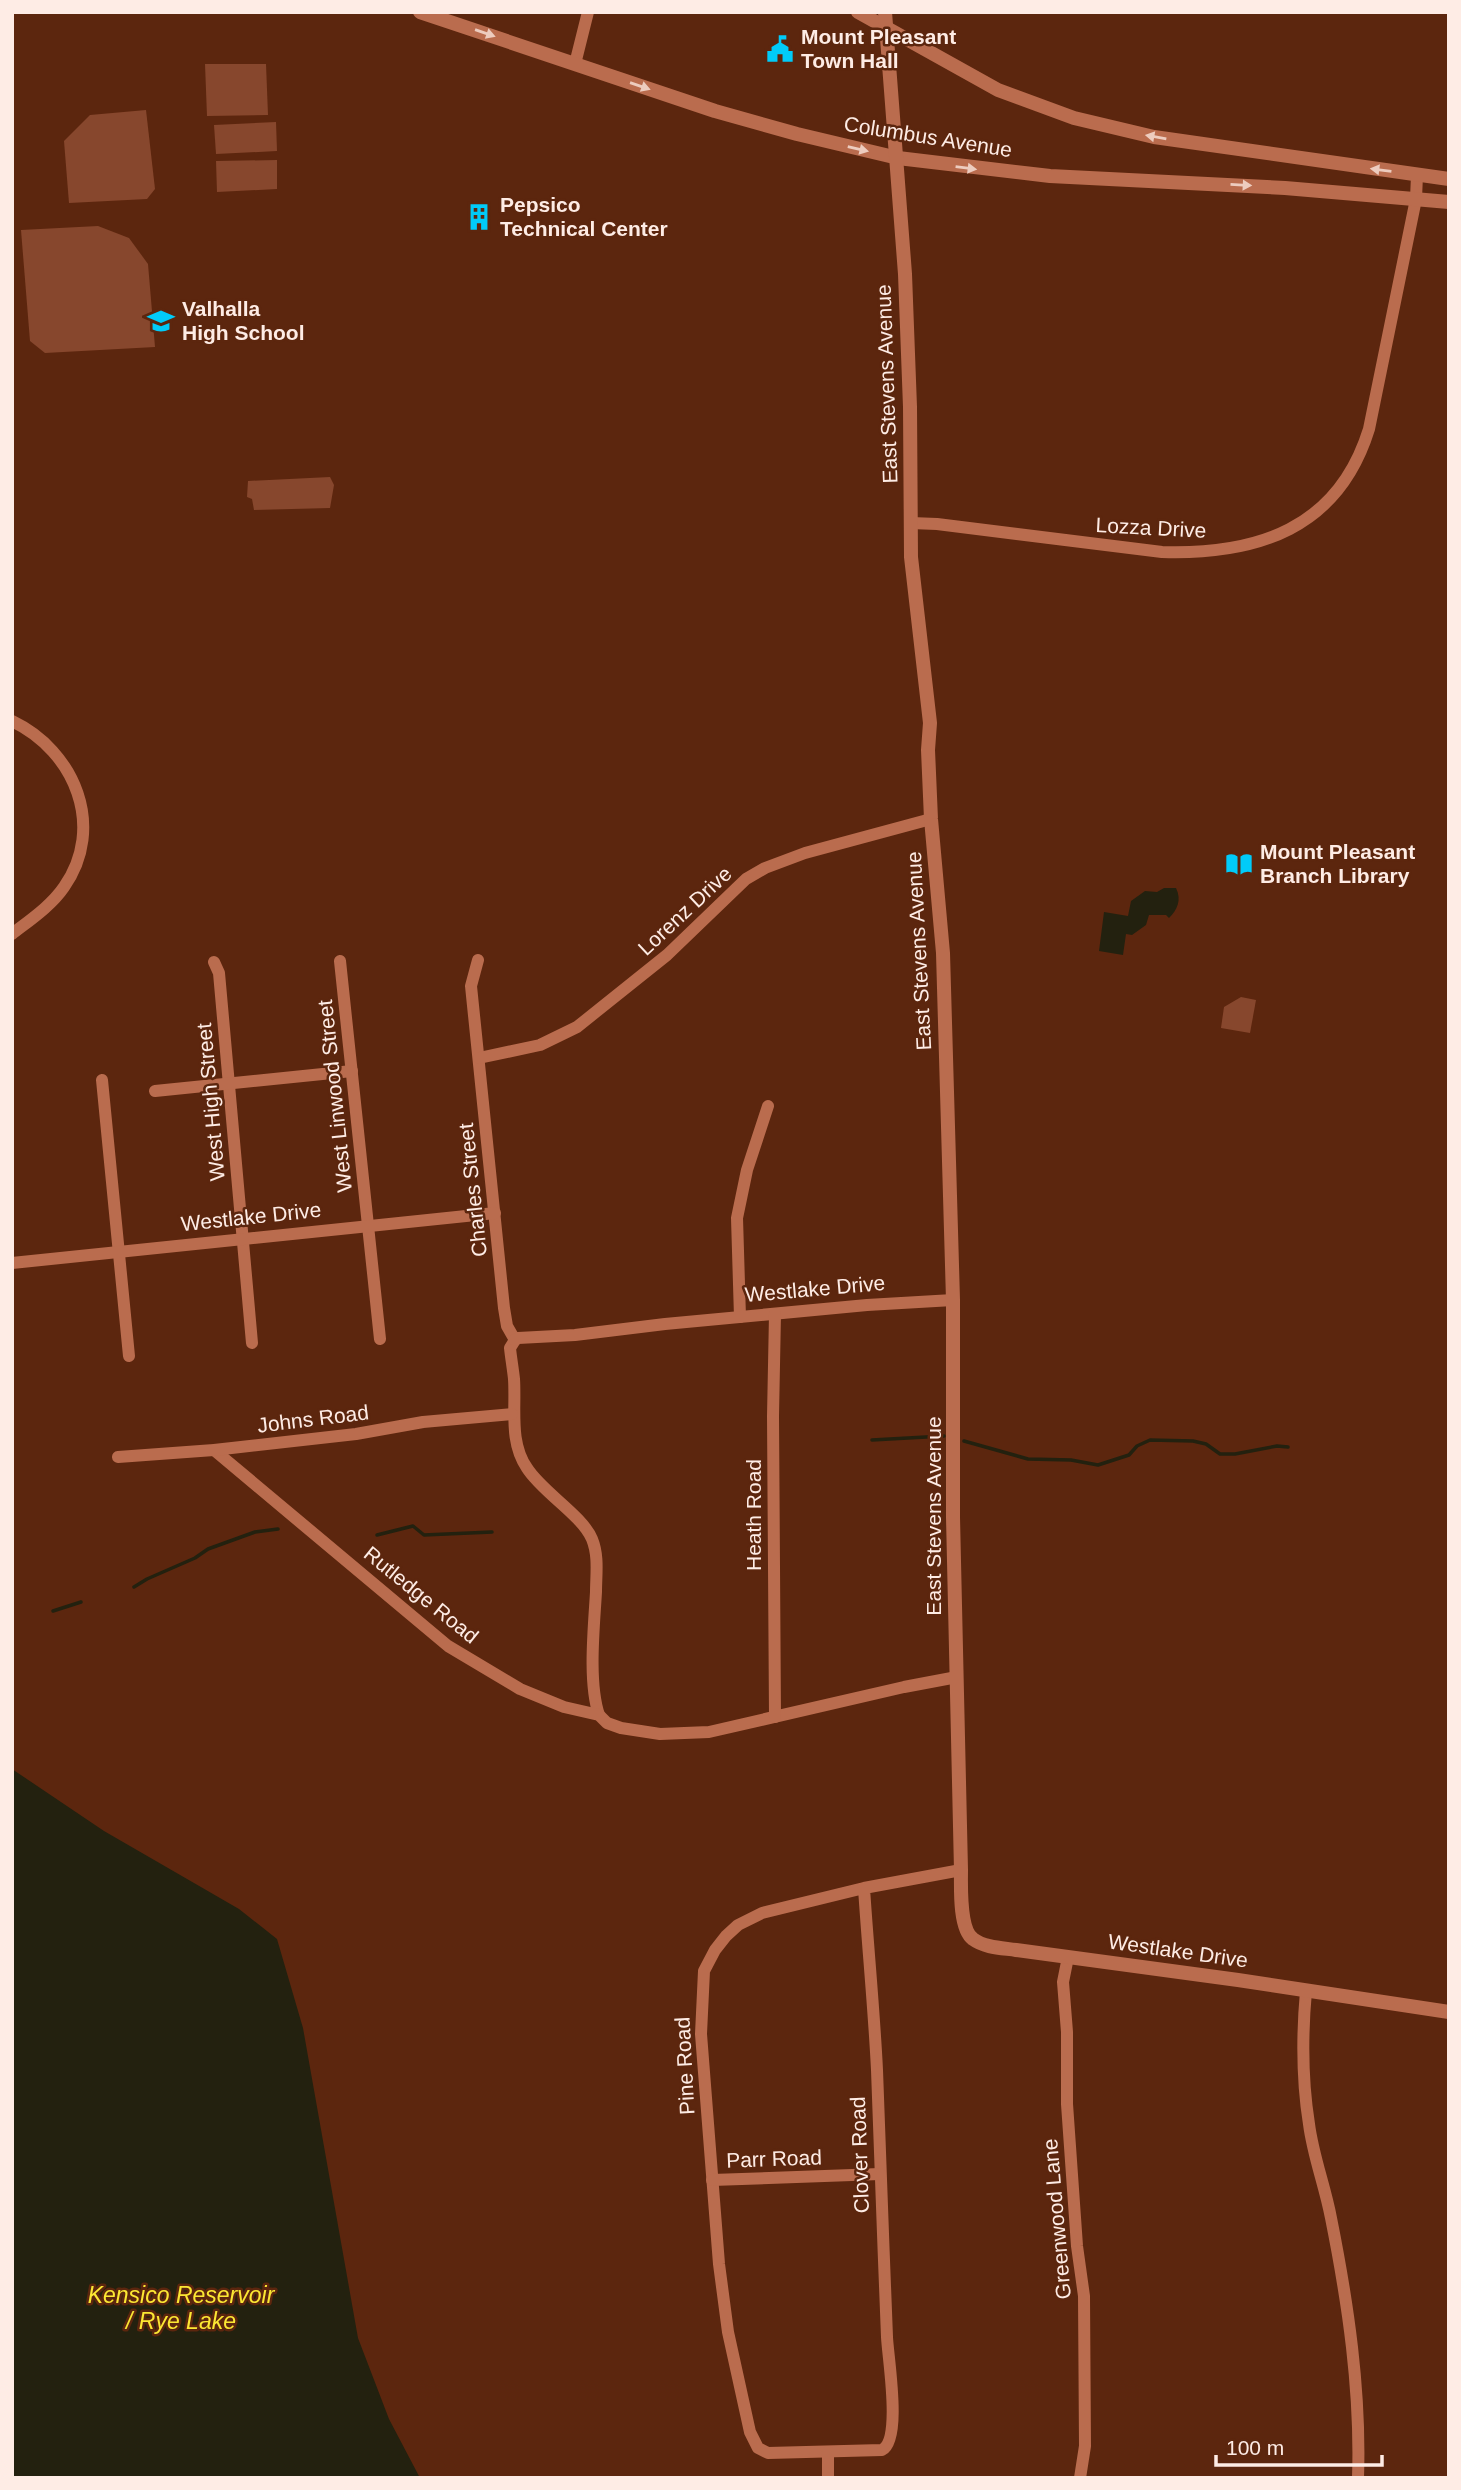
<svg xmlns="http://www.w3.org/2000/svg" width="1461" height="2490" font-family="Helvetica,sans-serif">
<rect width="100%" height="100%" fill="#5c260e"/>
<g fill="#87472d">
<path d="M205,64H266L268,115L207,116Z"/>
<path d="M146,110L155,189L147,199L69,203L64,141L90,115Z"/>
<path d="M276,122L277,151L216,154L214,125Z"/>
<path d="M277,160V189L217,192L216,161Z"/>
<path d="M98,226L129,238L148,264L155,347L45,353L30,341L21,230Z"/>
<path d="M330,477L334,485L330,508L254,510L252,499L247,497L248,481Z"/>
<path d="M1241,997L1256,1000L1250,1033L1221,1028L1224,1007Z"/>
</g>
<g fill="#23210f">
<path d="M1164,888H1176C1182,900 1177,910 1169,918L1166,915H1149L1146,925L1132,935L1126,934L1123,955L1099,951L1104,912L1128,916L1131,901L1145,891L1157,892Z"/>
<path d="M12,1769L104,1831L239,1909L277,1939L303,2028L358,2338L389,2419L420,2478H12Z"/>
</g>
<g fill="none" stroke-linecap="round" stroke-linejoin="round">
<g stroke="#23210f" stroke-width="3.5">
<path d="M872,1440L944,1436"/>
<path d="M964,1441L1028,1459L1071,1460L1098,1465L1129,1455L1137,1446L1150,1440L1193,1441L1206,1444L1220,1454H1235L1277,1446L1288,1447"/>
<path d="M377,1535L413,1526L424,1535L492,1532"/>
<path d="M134,1587L147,1579L195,1558L208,1549L255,1532L278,1529"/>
<path d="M53,1611L81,1602"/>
</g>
<g stroke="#ba6c4e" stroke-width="12">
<path d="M575,64L588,12"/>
<path d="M911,523L937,524L1162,552C1257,555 1338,529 1369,429L1416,199L1417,175"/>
<path d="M12,721C75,751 106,827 64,887C51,906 30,920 12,934"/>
<path d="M478,960L471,986L504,1308L507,1326L515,1340L510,1348C511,1358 513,1369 514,1379C516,1409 509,1442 527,1468C542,1492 582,1515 592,1539C599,1556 596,1575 596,1592C594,1627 588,1682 599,1715"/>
<path d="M340,961L380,1339"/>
<path d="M214,962L219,973L252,1343"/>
<path d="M479,1058L540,1045L577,1027L667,955L746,879L765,868L805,853L931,819"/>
<path d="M102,1080L129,1356"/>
<path d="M155,1091L352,1071"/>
<path d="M12,1263L495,1213"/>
<path d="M740,1317L737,1218L747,1170L768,1106"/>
<path d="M515,1340L518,1338L575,1335L665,1324L867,1305L953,1300"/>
<path d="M214,1450L448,1646L520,1689L564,1707L599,1715L607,1723L621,1728L660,1734L709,1732L904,1687L957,1677"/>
<path d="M118,1457L214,1450L356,1434L423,1422L512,1414"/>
<path d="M775,1717L773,1416L775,1314"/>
<path d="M864,1888C868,1949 874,2009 877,2070C881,2158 883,2248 887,2337C888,2359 902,2440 882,2450L768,2453L758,2448L750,2432L728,2332L719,2264L701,2034L704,1971L715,1950L726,1936L738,1925L762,1913L864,1888L961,1870"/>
<path d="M1068,1957L1063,1982L1067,2032V2104L1077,2246L1084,2296L1085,2446L1080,2478"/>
<path d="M1306,1991C1302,2035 1302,2080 1309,2124C1313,2156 1325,2186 1331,2218C1348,2303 1361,2391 1358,2478"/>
<path d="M712,2180L880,2174"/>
<path d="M828,2478V2452"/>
</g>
<g stroke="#ba6c4e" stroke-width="14">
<path d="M420,12L715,111L797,134L898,158L1050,176L1285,188L1449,202"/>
<path d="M858,12L998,90L1074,118L1154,137L1449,179"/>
<path d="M885,12L905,274L910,407L911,557L930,723L928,750L931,819L943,953L953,1300V1517L961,1870C961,1887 959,1929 973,1939C985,1948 1003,1948 1016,1950L1238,1980L1449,2012"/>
</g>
</g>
<defs><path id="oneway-solid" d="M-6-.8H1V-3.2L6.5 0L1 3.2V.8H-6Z" transform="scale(1.75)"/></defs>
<g fill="#edccbf">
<use href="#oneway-solid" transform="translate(485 33) rotate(19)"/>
<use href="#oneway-solid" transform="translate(640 86) rotate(19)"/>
<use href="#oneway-solid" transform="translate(1156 137) rotate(-170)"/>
<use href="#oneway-solid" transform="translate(858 149) rotate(13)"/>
<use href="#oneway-solid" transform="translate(966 168) rotate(7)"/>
<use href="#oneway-solid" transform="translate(1381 170) rotate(-173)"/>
<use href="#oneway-solid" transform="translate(1241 185) rotate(3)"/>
</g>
<defs>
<symbol id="civic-bare" viewBox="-9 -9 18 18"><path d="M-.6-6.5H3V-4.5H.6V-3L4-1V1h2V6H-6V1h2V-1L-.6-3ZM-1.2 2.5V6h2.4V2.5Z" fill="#01cbf9" stroke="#5c260e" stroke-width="2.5" paint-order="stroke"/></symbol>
<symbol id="building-bare" viewBox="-9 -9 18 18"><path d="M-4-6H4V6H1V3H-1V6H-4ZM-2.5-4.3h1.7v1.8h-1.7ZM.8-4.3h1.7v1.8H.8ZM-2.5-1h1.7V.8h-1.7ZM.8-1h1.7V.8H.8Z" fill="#01cbf9" stroke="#5c260e" stroke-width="2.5" paint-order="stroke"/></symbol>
<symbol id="school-bare" viewBox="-9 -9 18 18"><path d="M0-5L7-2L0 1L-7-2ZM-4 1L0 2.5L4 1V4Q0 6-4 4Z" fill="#01cbf9" stroke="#5c260e" stroke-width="2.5" paint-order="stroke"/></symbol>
<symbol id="library-bare" viewBox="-9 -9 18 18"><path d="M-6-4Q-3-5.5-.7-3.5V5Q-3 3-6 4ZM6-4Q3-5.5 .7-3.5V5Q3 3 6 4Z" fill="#01cbf9" stroke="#5c260e" stroke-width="2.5" paint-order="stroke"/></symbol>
</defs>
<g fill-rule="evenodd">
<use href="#civic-bare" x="761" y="30" width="38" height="38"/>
<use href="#building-bare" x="460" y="198" width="38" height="38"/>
<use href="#school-bare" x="142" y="302" width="38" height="38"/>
<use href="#library-bare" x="1220" y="845" width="38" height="38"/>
</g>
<g text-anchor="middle" stroke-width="5" stroke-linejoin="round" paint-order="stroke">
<g font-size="21" font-weight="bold" fill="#feece5" stroke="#5c260e" text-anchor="start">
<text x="801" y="44">Mount Pleasant<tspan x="801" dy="24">Town Hall</tspan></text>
<text x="500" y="212">Pepsico<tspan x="500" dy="24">Technical Center</tspan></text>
<text x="182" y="316">Valhalla<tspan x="182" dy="24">High School</tspan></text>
<text x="1260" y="859">Mount Pleasant<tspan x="1260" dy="24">Branch Library</tspan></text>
</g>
<g font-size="21" fill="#feece5" stroke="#5c260e">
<text transform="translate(928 137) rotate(9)" y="7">Columbus Avenue</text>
<text transform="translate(887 384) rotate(-92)" y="7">East Stevens Avenue</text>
<text transform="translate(1151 528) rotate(3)" y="7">Lozza Drive</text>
<text transform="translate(685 911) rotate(-43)" y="7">Lorenz Drive</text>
<text transform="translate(919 951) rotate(-93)" y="7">East Stevens Avenue</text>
<text transform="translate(335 1096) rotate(-96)" y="7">West Linwood Street</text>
<text transform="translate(211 1102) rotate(-95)" y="7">West High Street</text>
<text transform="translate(473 1190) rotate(-96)" y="7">Charles Street</text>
<text transform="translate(251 1217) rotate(-6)" y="7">Westlake Drive</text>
<text transform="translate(815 1289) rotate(-5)" y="7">Westlake Drive</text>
<text transform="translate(313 1419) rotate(-7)" y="7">Johns Road</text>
<text transform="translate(754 1515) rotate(-90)" y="7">Heath Road</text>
<text transform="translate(934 1516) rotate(-90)" y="7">East Stevens Avenue</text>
<text transform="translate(421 1595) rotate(39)" y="7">Rutledge Road</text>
<text transform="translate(1178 1951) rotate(8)" y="7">Westlake Drive</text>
<text transform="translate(685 2066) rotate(-93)" y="7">Pine Road</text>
<text transform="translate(860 2155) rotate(-92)" y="7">Clover Road</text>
<text transform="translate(774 2159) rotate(-2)" y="7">Parr Road</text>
<text transform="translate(1057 2219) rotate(-95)" y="7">Greenwood Lane</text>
</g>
<g font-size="23" font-style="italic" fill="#fce733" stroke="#5c260e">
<text x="181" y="2303">Kensico Reservoir<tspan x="181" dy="26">/ Rye Lake</tspan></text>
</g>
</g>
<rect width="1461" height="2490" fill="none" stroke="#feece5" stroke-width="28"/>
<path d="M1216 2455v10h166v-10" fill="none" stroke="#feece5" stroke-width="3.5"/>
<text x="1226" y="2455" font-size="21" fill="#feece5" stroke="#5c260e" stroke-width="5" paint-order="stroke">100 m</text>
</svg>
